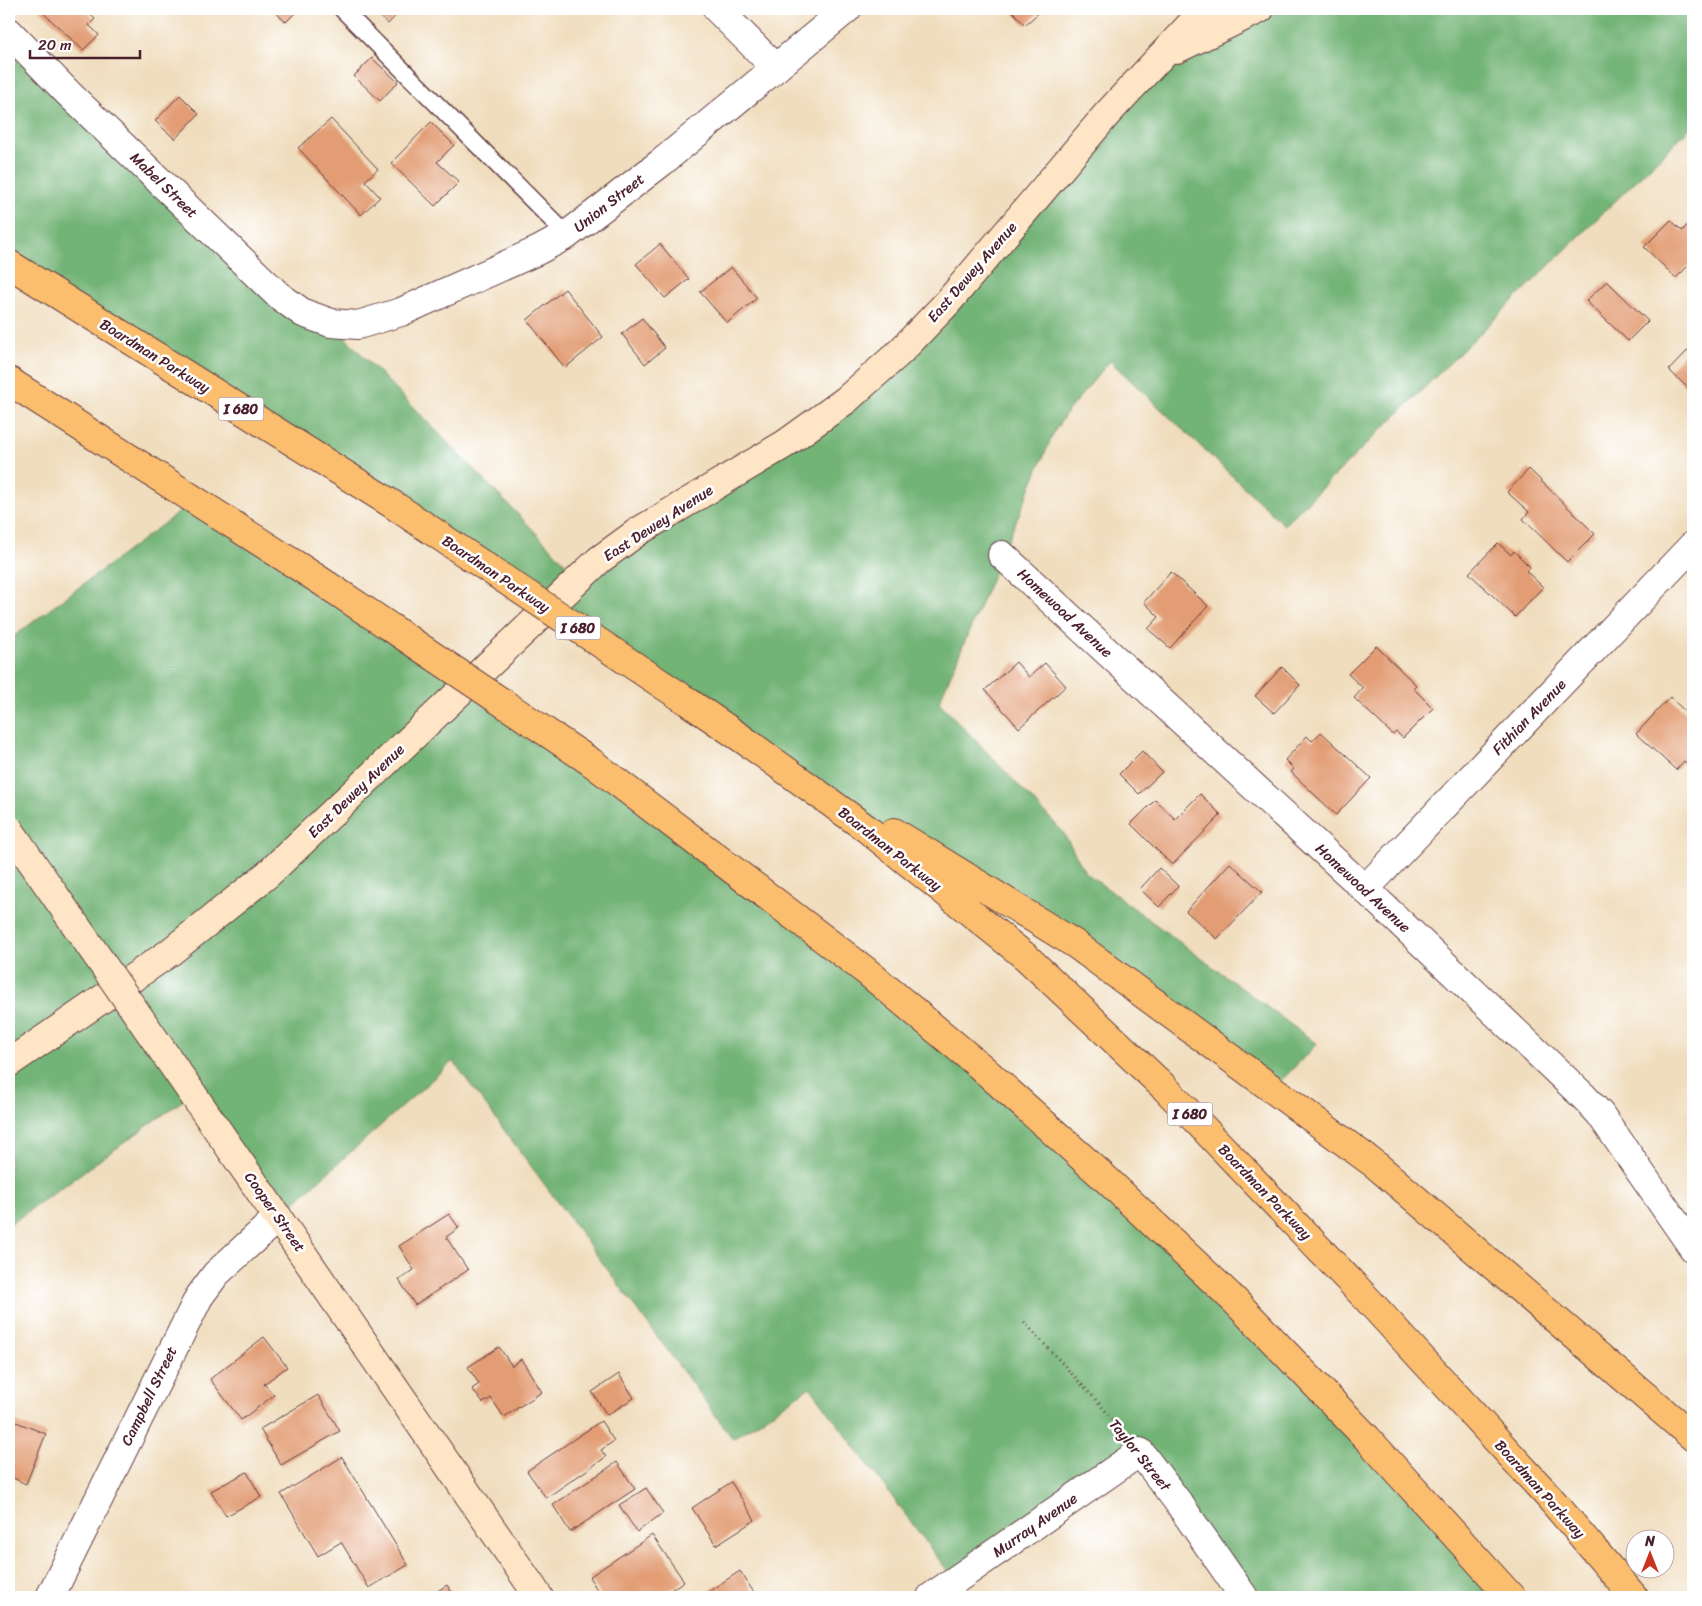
<svg xmlns="http://www.w3.org/2000/svg" width="1702" height="1606" font-family="Sriracha,sans-serif">
<rect width="100%" height="100%" fill="#fff"/>
<filter id="ink" filterUnits="userSpaceOnUse"><feTurbulence type="fractalNoise" baseFrequency=".02" numOctaves="2"/><feDisplacementMap in="SourceGraphic" scale="10" xChannelSelector="R" yChannelSelector="G"/><feConvolveMatrix kernelMatrix="1 2 1 2 8 2 1 2 1" color-interpolation-filters="sRGB"/></filter>
<filter id="wash" filterUnits="userSpaceOnUse"><feTurbulence type="fractalNoise" baseFrequency=".0096" numOctaves="4" result="noise"/><feDisplacementMap in="SourceGraphic" scale="20" xChannelSelector="R" yChannelSelector="G"/><feGaussianBlur stdDeviation="1.12" result="paint"/><feColorMatrix in="noise" values="0 0 0 0 0 0 0 0 0 0 0 0 0 0 0 0 0 1.4 0 .05"/><feComposite in="paint" operator="in"/></filter>
<g filter="url(#wash)">
<rect width="100%" height="100%" fill="#f0ddbd"/>
<g fill="#72b376" stroke="#5e6950">
<path d="M1260,9H1693V125L1284,525L1110,361L1067,412L1054,432L939,702L1063,832L1085,872L1317,1044L1273,1089L744,740L9,264V32L278,295L331,323L580,578L846,400L1162,57Z"/>
<path d="M195,500L591,762L1106,1179L1511,1597H1244L1139,1453L955,1581L810,1387L733,1439L453,1061L278,1217L192,1094L9,1225V640Z"/>
</g>
<g id="blocks">
<g fill="#e29d75">
<path d="M39,9H84L95,19L89,25L99,35L83,50Z"/>
<path d="M272,9H299L286,22Z"/>
<path d="M372,9H402L388,24Z"/>
<path d="M1010,9H1043L1025,25Z"/>
<path d="M372,58L398,82L380,101L354,76Z"/>
<path d="M180,95L199,114L175,139L155,121Z"/>
<path d="M331,119L378,169L365,181L380,197L361,215L298,148Z"/>
<path d="M431,122L454,145L437,162L459,182L435,206L391,163Z"/>
<path d="M1693,219V261L1676,278L1644,247L1671,220L1682,231Z"/>
<path d="M660,244L689,279L665,298L636,264Z"/>
<path d="M731,267L757,298L727,323L700,292Z"/>
<path d="M1607,281L1648,321L1628,341L1586,301Z"/>
<path d="M565,289L603,337L565,368L527,320Z"/>
<path d="M642,318L665,348L645,364L622,334Z"/>
<path d="M1693,345V393L1669,370Z"/>
<path d="M1529,469L1595,534L1567,562L1523,519L1529,512L1507,492Z"/>
<path d="M1498,543L1511,555L1514,551L1530,567L1526,571L1543,587L1515,617L1469,573Z"/>
<path d="M1171,572L1208,606L1170,648L1148,629L1159,617L1144,602Z"/>
<path d="M1376,646L1416,685L1413,688L1433,708L1403,738L1396,732L1393,735L1354,698L1363,688L1348,674Z"/>
<path d="M1016,662L1029,677L1045,663L1066,686L1019,728L985,690Z"/>
<path d="M1282,667L1300,685L1274,713L1255,696Z"/>
<path d="M1670,697L1693,719V770L1684,761L1676,770L1636,734Z"/>
<path d="M1321,732L1371,778L1336,815L1291,772L1294,769L1285,760L1307,736L1312,741Z"/>
<path d="M1142,751L1162,772L1139,794L1119,774Z"/>
<path d="M1200,794L1221,815L1172,865L1131,824L1155,800L1175,819Z"/>
<path d="M1230,863L1262,892L1217,939L1186,911Z"/>
<path d="M1159,868L1178,886L1159,907L1140,889Z"/>
<path d="M449,1214L459,1228L446,1237L468,1270L415,1305L399,1280L414,1270L399,1246Z"/>
<path d="M264,1337L287,1367L264,1384L274,1395L241,1420L210,1379Z"/>
<path d="M499,1347L512,1366L521,1359L542,1392L504,1417L491,1398L483,1403L472,1389L479,1384L468,1367Z"/>
<path d="M619,1374L634,1398L607,1415L592,1392Z"/>
<path d="M318,1395L340,1431L281,1465L260,1429Z"/>
<path d="M9,1419L46,1434L26,1484L9,1476Z"/>
<path d="M601,1421L614,1441L601,1450L606,1457L546,1498L527,1471Z"/>
<path d="M342,1457L408,1565L369,1588L341,1542L318,1556L281,1494Z"/>
<path d="M617,1462L635,1489L570,1532L553,1505Z"/>
<path d="M247,1472L261,1497L226,1516L211,1491Z"/>
<path d="M731,1482L755,1520L716,1545L692,1508Z"/>
<path d="M646,1488L663,1513L637,1532L619,1505Z"/>
<path d="M652,1535L684,1581L661,1597H602L589,1577Z"/>
<path d="M740,1571L757,1597H700Z"/>
<path d="M447,1585L455,1597H428Z"/>
</g>
</g>
</g>
<g filter="url(#ink)">
<use href="#blocks" fill-opacity="0" stroke="#633c41" stroke-width="1"/>
<g fill="none" stroke-linecap="round" stroke-linejoin="round">
<defs>
<path id="lane" d="M342,9L567,235"/>
<g id="street">
<path d="M717,9L776,68"/>
<path d="M9,32L68,93L278,295L303,313L331,323L358,325L401,312L537,251L567,235L662,162L847,9"/>
<path d="M1002,555L1365,889L1584,1097L1600,1114L1693,1248"/>
<path d="M1365,889L1693,545"/>
<path d="M50,1597L199,1297L216,1274L278,1217"/>
<path d="M931,1597L1140,1452L1178,1502L1244,1597"/>
</g>
<g id="secondary">
<path d="M1177,49L1260,9"/>
<path d="M9,1063L169,953L268,874L599,560L639,531L785,444L846,400L900,352L948,302L1107,114L1205,9"/>
<path d="M212,1122L539,1597"/>
</g>
<g id="highway">
<path d="M9,264L392,504L471,557"/>
<path d="M9,381L321,581L390,627"/>
<path d="M684,699L744,740L867,829L1026,957L1165,1088L1368,1300L1549,1497L1634,1597"/>
<path d="M591,762L866,971L981,1067L1106,1179L1235,1301L1367,1438L1511,1597"/>
<path d="M894,832L1075,944L1377,1166L1693,1437"/>
</g>
</defs>
<use href="#lane" stroke="#633c41" stroke-width="19"/>
<use href="#street" stroke="#633c41" stroke-width="30"/>
<use href="#secondary" stroke="#633c41" stroke-width="30"/>
<use href="#highway" stroke="#633c41" stroke-width="30"/>
<path stroke="#633c41" stroke-width="3" stroke-dasharray="1 4" stroke-linecap="butt" d="M1024,1322L1097,1401L1119,1427"/>
<use href="#lane" stroke="#fff" stroke-width="16"/>
<use href="#street" stroke="#fff" stroke-width="28"/>
<use href="#secondary" stroke="#fde5c5" stroke-width="28"/>
<use href="#highway" stroke="#fbbe6e" stroke-width="28"/>
<defs>
<path id="secondary-bridge" d="M9,829L212,1122"/>
<g id="highway-bridge">
<path d="M471,557L684,699"/>
<path d="M390,627L591,762"/>
</g>
</defs>
<use href="#secondary-bridge" stroke="#633c41" stroke-width="30" stroke-linecap="butt"/>
<use href="#highway-bridge" stroke="#633c41" stroke-width="30" stroke-linecap="butt"/>
<use href="#secondary-bridge" stroke="#fde5c5" stroke-width="28"/>
<use href="#highway-bridge" stroke="#fbbe6e" stroke-width="28"/>
</g>
</g>
<g text-anchor="middle" stroke-width="5" stroke-linejoin="round" paint-order="stroke">
<g fill="#fff" stroke="#80626b" stroke-width="1">
<rect x="218.5" y="397.5" width="45" height="23" rx="4"/>
<rect x="555.5" y="616.5" width="45" height="23" rx="4"/>
<rect x="1167.5" y="1102.5" width="45" height="23" rx="4"/>
</g>
<g font-size="14" font-weight="bold" fill="#4a1f2b">
<text x="241" y="414">I 680</text>
<text x="578" y="633">I 680</text>
<text x="1190" y="1119">I 680</text>
</g>
<g font-size="15" fill="#4a1f2b" stroke="#fff">
<text transform="translate(164 185) rotate(44)" y="5">Mabel Street</text>
<text transform="translate(609 203) rotate(-38)" y="5">Union Street</text>
<text transform="translate(972 272) rotate(-49)" y="5">East Dewey Avenue</text>
<text transform="translate(155 356) rotate(32)" y="5">Boardman Parkway</text>
<text transform="translate(658 523) rotate(-33)" y="5">East Dewey Avenue</text>
<text transform="translate(496 574) rotate(34)" y="5">Boardman Parkway</text>
<text transform="translate(1065 613) rotate(43)" y="5">Homewood Avenue</text>
<text transform="translate(1529 717) rotate(-46)" y="5">Fithian Avenue</text>
<text transform="translate(356 791) rotate(-44)" y="5">East Dewey Avenue</text>
<text transform="translate(890 849) rotate(38)" y="5">Boardman Parkway</text>
<text transform="translate(1363 888) rotate(43)" y="5">Homewood Avenue</text>
<text transform="translate(1265 1192) rotate(46)" y="5">Boardman Parkway</text>
<text transform="translate(275 1212) rotate(55)" y="5">Cooper Street</text>
<text transform="translate(149 1396) rotate(-64)" y="5">Campbell Street</text>
<text transform="translate(1140 1455) rotate(51)" y="5">Taylor Street</text>
<text transform="translate(1540 1489) rotate(48)" y="5">Boardman Parkway</text>
<text transform="translate(1035 1525) rotate(-35)" y="5">Murray Avenue</text>
</g>
</g>
<rect width="1702" height="1606" fill="none" stroke="#fff" stroke-width="30"/>
<g transform="translate(1650 1554)"><circle r="24" fill="#ffffff" stroke="#b7a5aa"/>
<path d="M0-4L9 19L0 12L-9 19Z" fill="#c8321e"/>
<text y="-8" font-size="14" font-weight="bold" text-anchor="middle" fill="#4a1f2b">N</text>
</g>
<path d="M30 50v8h110v-8" fill="none" stroke="#4a1f2b" stroke-width="2.5"/>
<text x="38" y="50" font-size="15" fill="#4a1f2b" stroke="#ffffff" stroke-width="4" paint-order="stroke">20 m</text>
</svg>
